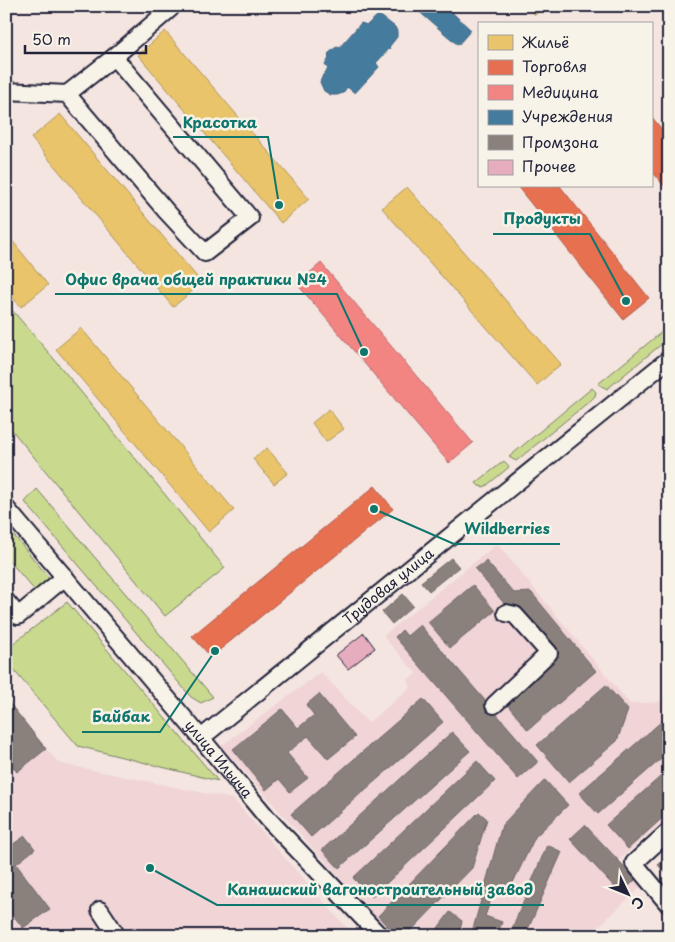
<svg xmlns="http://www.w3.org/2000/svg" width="675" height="942" font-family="'Playpen Sans',sans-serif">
<rect width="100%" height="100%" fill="#f4e5e0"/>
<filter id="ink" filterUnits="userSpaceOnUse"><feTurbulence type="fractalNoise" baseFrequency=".02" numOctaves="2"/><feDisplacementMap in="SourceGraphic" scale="10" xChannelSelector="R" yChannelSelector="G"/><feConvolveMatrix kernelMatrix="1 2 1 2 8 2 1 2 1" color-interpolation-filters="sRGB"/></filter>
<g filter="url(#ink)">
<g fill="#f0d4d6">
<path d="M497,544L630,704L659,702L669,694V816L619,860L642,886L588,936H392L221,746L321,672L368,723L411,687L407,680L417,674L383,636Z"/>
<path d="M6,699L58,763L233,799L354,936H6Z"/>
</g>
<g fill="#c9da8e" stroke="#767e64">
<path d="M6,303L54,359L225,568L165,616L6,423Z"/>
<path d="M669,326V338L607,389L598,384Z"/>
<path d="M592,388L596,392L595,396L591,400L516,461L509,457Z"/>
<path d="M504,461L509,466L508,468L486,486L483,487L479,486L476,483Z"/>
<path d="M37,489L213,697L201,703L191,697L25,502Z"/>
<path d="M6,526L51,580L36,592L6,557Z"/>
<path d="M67,602L218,781L78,746L6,661V649Z"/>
</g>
<g fill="#e9c46a" stroke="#ad935c">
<path d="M528,6H545L535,15Z"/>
<path d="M165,31L309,199L281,223L138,55Z"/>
<path d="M60,114L202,283L173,307L31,138Z"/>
<path d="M407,187L561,364L537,385L382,208Z"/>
<path d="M6,233L48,285L21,307L6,290Z"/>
<path d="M81,328L234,510L209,532L56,349Z"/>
<path d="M329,409L344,429L326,442L312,423Z"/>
<path d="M267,448L288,473L274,484L253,459Z"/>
</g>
<g fill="#e76f51" stroke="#ac584a">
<path d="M651,116L669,138V192L651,170Z"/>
<path d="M517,186H560L649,298L623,319Z"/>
<path d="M375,486L393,509L211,657L192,636Z"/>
</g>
<path fill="#f28482" stroke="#b4676d" d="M321,263L473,443L449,463L297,284Z"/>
<g fill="#457b9d" stroke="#3a6080">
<path d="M419,6H445L471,30L458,45L416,9Z"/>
<path d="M377,16L382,17L395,27L397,31V37L389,47L390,48L376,63L379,67L355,93L347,87L343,93L337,95H331L324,91L320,82L323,75L328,69L325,65L329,58L328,54L335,48L337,47L339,48L361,23L367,25Z"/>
</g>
<g fill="#8a817c" stroke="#6b6468">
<path d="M451,558L459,567L429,591L421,582Z"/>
<path d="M486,561L514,593L531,592L596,671L528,730L506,703L556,656L508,608L475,569Z"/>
<path d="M473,585L495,611L450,648L428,622Z"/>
<path d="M403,594L413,606L392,624L382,612Z"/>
<path d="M420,625L538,762L518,779L395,637L402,630L407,636Z"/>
<path d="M606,685L628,710L617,741L569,782L537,745Z"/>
<path d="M319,694L355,737L328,759L308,736L287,753L308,778L290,792L279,779L266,790L233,749L282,709L298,728L314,715L306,705Z"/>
<path d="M6,699L46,749L17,772L6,759Z"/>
<path d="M423,699L443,722L311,837L291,814Z"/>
<path d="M669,715V729L659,737L669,748V752L598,814L579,793Z"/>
<path d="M452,732L470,751L339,868L322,850Z"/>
<path d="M477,761L495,781L372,897L353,878Z"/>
<path d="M669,769V812L628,849L606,825Z"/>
<path d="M545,780L568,805L535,837L508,893L494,891L485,916L502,922L497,936H471L502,825Z"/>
<path d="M479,812L487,819L472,868L406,936H396L378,916Z"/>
<path d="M585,825L636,879L621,894L570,839Z"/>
<path d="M25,836L35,849L16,864L50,909L23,928L6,906V849Z"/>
<path d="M547,845L562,852L525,936H509Z"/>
<path d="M669,856V877L658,865Z"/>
<path d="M450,912L462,921L459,936H432Z"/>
</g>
<path fill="#e6adbe" stroke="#22223b" d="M364,633L375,648L348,669L336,655Z"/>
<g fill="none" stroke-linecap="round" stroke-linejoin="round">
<defs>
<g id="minor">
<path d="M114,57L170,9L172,6"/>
<path d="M6,91L67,94L114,57L250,218L205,253L166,211L67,94"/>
<path id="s1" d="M6,508L201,738L269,820L380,936"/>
<path d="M6,601L18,616L65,577"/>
<path d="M494,705L549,653L515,615L506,613"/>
<path id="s2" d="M201,738L669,359"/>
<path d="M669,831L634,863L669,905"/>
<path d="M100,910L117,936"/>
</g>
</defs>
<use href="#minor" stroke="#22223b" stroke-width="20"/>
<use href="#minor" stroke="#f7f3e8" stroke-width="16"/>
</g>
</g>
<g text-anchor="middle" stroke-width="5" stroke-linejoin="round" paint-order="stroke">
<g font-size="14" fill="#22223b" stroke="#f7f3e8">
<text dy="5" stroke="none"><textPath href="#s2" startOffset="241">Трудовая улица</textPath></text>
<text dy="5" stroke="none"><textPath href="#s1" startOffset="329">улица Ильича</textPath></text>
</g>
</g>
<path fill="none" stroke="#0f766e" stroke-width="2" d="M279 205L268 137H173M626 301L590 234H493M364 352L337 294H55M374 509L454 544H560M215 651L160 732H82M150 868L217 905H544"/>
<g fill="#0f766e" stroke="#f7f3e8" stroke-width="2">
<circle cx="279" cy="205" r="5"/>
<circle cx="626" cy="301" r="5"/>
<circle cx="364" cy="352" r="5"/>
<circle cx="374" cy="509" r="5"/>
<circle cx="215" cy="651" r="5"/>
<circle cx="150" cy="868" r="5"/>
</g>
<g font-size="15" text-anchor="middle" font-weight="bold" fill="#0f766e" stroke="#f7f3e8" stroke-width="5" stroke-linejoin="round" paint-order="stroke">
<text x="220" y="128">Красотка</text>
<text x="542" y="224">Продукты</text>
<text x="196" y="285">Офис врача общей практики №4</text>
<text x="507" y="534">Wildberries</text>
<text x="121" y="722">Байбак</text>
<text x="380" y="895">Канашский вагоностроительный завод</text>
</g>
<rect width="675" height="942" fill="none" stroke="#f7f3e8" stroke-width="25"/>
<rect x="12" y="12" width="650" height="917" fill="none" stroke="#22223b" stroke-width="2" filter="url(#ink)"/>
<rect x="478" y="22" width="175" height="165" fill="#f7f3e8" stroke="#a29fa3"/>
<rect x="488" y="35" width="25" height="15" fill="#e9c46a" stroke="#a29fa3"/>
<text x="522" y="48" font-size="15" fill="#22223b">Жильё</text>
<rect x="488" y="60" width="25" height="15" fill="#e76f51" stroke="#a29fa3"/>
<text x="522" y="72" font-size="15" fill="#22223b">Торговля</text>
<rect x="488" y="85" width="25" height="15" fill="#f28482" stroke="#a29fa3"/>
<text x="522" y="98" font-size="15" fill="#22223b">Медицина</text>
<rect x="488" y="110" width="25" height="15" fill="#457b9d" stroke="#a29fa3"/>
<text x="522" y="122" font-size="15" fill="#22223b">Учреждения</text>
<rect x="488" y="135" width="25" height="15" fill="#8a817c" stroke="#a29fa3"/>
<text x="522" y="148" font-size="15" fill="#22223b">Промзона</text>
<rect x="488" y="160" width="25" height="15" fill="#e6adbe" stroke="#a29fa3"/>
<text x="522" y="172" font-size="15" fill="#22223b">Прочее</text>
<g transform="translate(628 894) rotate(133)" stroke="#f7f3e8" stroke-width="4" paint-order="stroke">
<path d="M0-4L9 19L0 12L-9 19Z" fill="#22223b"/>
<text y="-8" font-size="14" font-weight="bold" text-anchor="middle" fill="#22223b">С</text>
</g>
<path d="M25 45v8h121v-8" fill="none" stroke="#22223b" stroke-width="2.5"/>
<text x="32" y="45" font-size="15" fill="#22223b" stroke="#f7f3e8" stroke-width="4" paint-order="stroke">50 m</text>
</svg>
